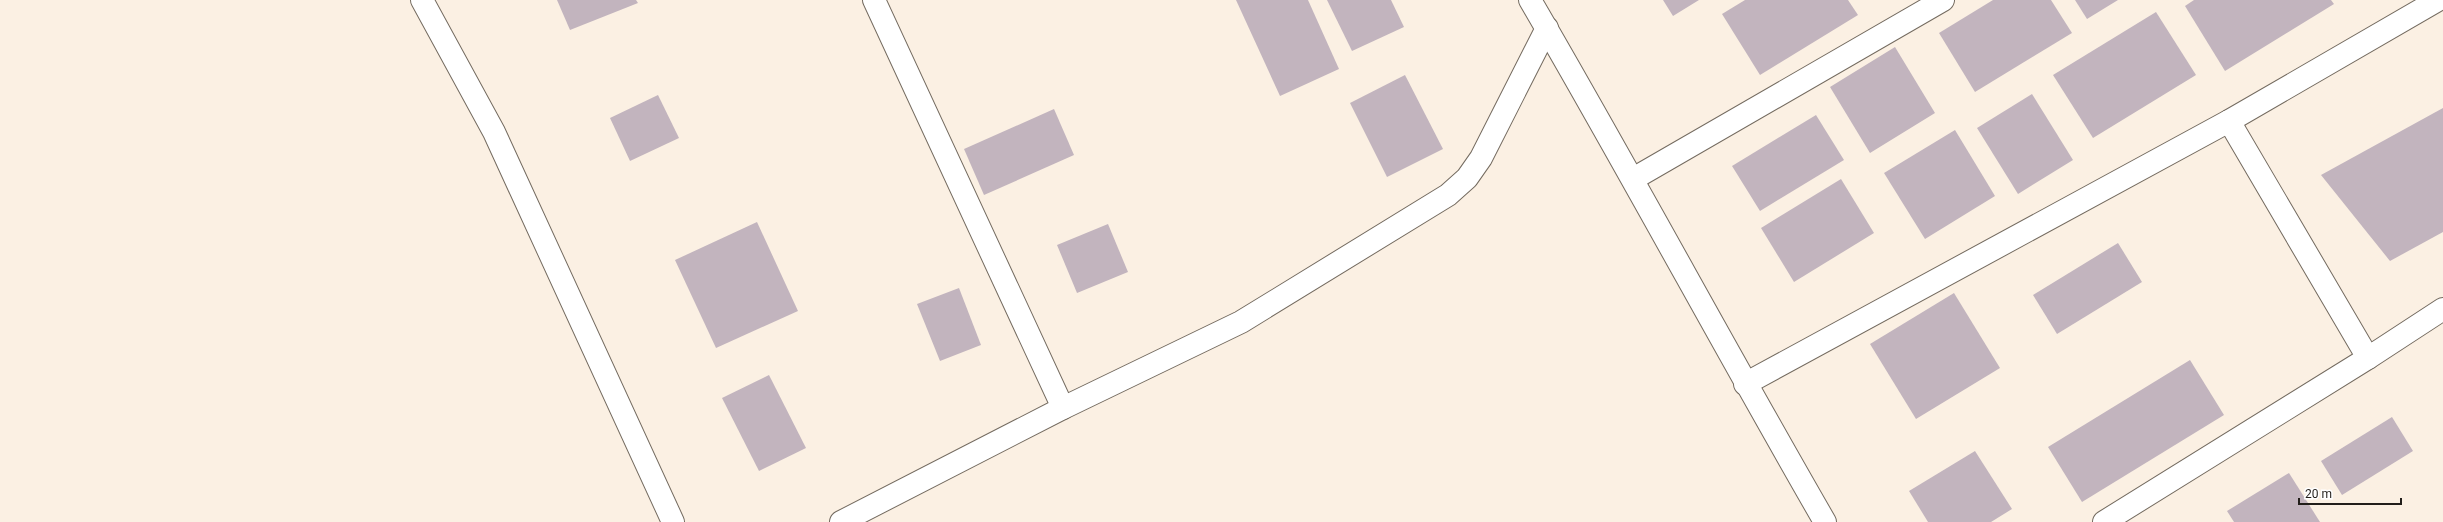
<svg xmlns="http://www.w3.org/2000/svg" width="2443" height="522" font-family="Roboto,sans-serif">
<rect width="100%" height="100%" fill="#fbf0e3"/>
<g fill="#c2b4be">
<path d="M557,0H636L638,3L570,30Z"/>
<path d="M1236,0H1308L1339,69L1280,96Z"/>
<path d="M1327,0H1391L1404,27L1352,51Z"/>
<path d="M1663,0H1699L1673,16Z"/>
<path d="M1745,0H1848L1858,15L1760,75L1722,14Z"/>
<path d="M1993,0H2051L2072,33L1975,92L1939,33Z"/>
<path d="M2075,0H2118L2087,19Z"/>
<path d="M2194,0H2331L2334,4L2225,71L2185,6Z"/>
<path d="M2156,12L2196,75L2093,138L2053,75Z"/>
<path d="M1895,47L1935,113L1870,153L1830,87Z"/>
<path d="M1405,75L1443,149L1387,177L1350,103Z"/>
<path d="M2032,94L2073,160L2018,194L1977,128Z"/>
<path d="M658,95L679,138L630,161L610,118Z"/>
<path d="M2443,108V232L2390,261L2321,175Z"/>
<path d="M1054,109L1074,155L984,195L964,149Z"/>
<path d="M1816,115L1844,160L1760,211L1732,166Z"/>
<path d="M1955,130L1995,196L1925,239L1884,173Z"/>
<path d="M1841,179L1874,233L1794,282L1761,228Z"/>
<path d="M757,222L798,311L716,348L675,260Z"/>
<path d="M1108,224L1128,272L1077,293L1057,245Z"/>
<path d="M2118,243L2142,282L2057,334L2033,295Z"/>
<path d="M959,288L981,345L940,361L917,304Z"/>
<path d="M1954,293L2000,368L1916,419L1870,344Z"/>
<path d="M2190,360L2224,415L2082,502L2048,447Z"/>
<path d="M769,375L806,448L759,471L722,398Z"/>
<path d="M2392,417L2413,451L2342,495L2321,461Z"/>
<path d="M1975,451L2012,509L1991,522H1928L1909,491Z"/>
<path d="M2289,473L2320,522H2234L2227,511Z"/>
</g>
<g fill="none" stroke-linecap="round" stroke-linejoin="round">
<defs>
<g id="street">
<path d="M422,0L494,132L673,522"/>
<path d="M874,0L1063,408"/>
<path d="M2229,121L2368,358L2443,309"/>
<path d="M1633,179L1943,0"/>
<path d="M1745,384L2229,121L2438,0"/>
<path d="M841,522L1063,408L1241,322L1448,195L1467,178L1481,158L1547,28"/>
<path d="M2104,522L2368,358"/>
</g>
<path id="secondary" d="M1530,0C1631,173 1725,349 1825,522"/>
</defs>
<use href="#street" stroke="#746b60" stroke-width="24"/>
<use href="#secondary" stroke="#746b60" stroke-width="24"/>
<use href="#street" stroke="#fff" stroke-width="22"/>
<use href="#secondary" stroke="#fff" stroke-width="22"/>
</g>
<path d="M2299 498v6h102v-6" fill="none" stroke="#221e1a" stroke-width="2"/>
<text x="2305" y="498" font-size="12" fill="#221e1a" stroke="#ffffff" stroke-width="3" paint-order="stroke">20 m</text>
</svg>
